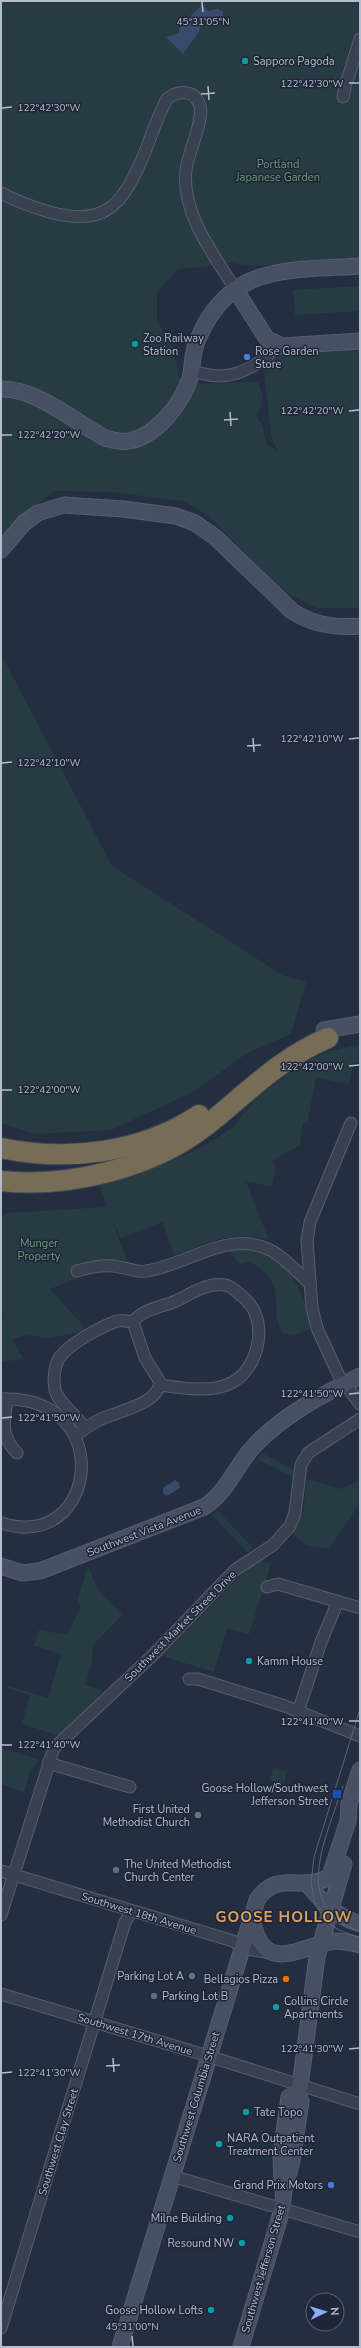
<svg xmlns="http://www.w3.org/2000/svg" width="361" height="2348" font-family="'Nunito Sans',sans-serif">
<rect width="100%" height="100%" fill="#242e41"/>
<g fill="#273c42">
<path d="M1,1H360V260L252,266L226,262L210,266L178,269L157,292V321L173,349L179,378L205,384L258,382C264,394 264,405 256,416L262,425L267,444L277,451L271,435L261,341L360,334V608H317L286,593L271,580L209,516L183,501L110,492L55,491L19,517L1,539Z"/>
<path d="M360,286V311L295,315L293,290Z"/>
<path d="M1,654L112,866L284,976L306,982L291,1034L247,1053L195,1091L111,1130L35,1134L1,1123Z"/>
<path d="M360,1045V1063L353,1062L349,1084L316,1078L307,1123H303L300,1145L270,1162L276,1164L272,1186L246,1182L269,1240C233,1228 207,1244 174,1255L163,1222L121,1238L111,1218L127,1260L93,1261L73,1266L77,1278L50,1289L90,1333L82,1337L77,1333L48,1338L28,1335L12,1339L23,1359L1,1362V1319L4,1318L1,1311V1219L6,1213L107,1207L99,1184L170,1161L204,1146L232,1128L258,1097L300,1065L329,1051Z"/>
<path d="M236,1249C270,1251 294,1268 304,1302C307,1311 307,1320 311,1329L291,1336L283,1333C269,1316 285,1295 266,1274C261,1269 255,1264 248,1261L240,1264L228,1250Z"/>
<path d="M262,1453L293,1470V1477L257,1459Z"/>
<path d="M307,1479L341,1489L360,1480V1503L329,1549L306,1545L291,1532L303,1512Z"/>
<path d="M218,1511L252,1547L247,1552L212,1515Z"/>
<path d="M259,1560L271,1564L249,1634L227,1628L214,1672L162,1656L234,1582Z"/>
<path d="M88,1566L98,1590L122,1615L93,1645L92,1663L85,1685L104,1691L60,1736L22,1724L30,1695L8,1688V1686L48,1698L61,1654L34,1646L39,1630L67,1635L81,1606L77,1601Z"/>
<path d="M1,1748L40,1760L31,1769L24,1792L1,1784Z"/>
<path d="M273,1767L287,1772L284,1784L270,1780Z"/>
</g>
<g fill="#3a4a6a">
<path d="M202,5L208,11L217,9L223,11V17L200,21V30L183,54L166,37L179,33L180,26Z"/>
<path d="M175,1480L179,1483L180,1488L167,1496L163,1493V1488Z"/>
</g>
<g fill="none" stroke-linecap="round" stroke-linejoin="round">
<defs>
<g id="street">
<path d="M347,81L360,39"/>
<path d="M343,97L345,88"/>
<path d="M1,193C17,202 35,208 53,213C105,226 122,205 142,159C151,139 156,118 167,99C178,90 195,89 200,106C204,121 188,152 186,170C181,213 214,255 235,289"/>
<path d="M200,373C227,381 246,372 268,356"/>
<path d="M351,1123L310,1222L307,1241L312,1308L317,1328L339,1376L360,1404"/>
<path d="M77,1271C92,1267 104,1264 119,1267C129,1268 136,1273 146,1271C188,1265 229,1228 272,1251C286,1259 297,1272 309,1283"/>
<path d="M133,1322C142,1309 162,1307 176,1301C190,1294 208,1282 225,1285C232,1286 237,1292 242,1296C247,1301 253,1306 255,1313C265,1338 254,1373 229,1384C209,1393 181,1388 160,1385"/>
<path d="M1,1399C117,1394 99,1554 1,1523"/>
<path d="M7,1399C4,1422 0,1435 17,1453"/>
<path d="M76,1435C83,1430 91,1424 99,1420C114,1412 159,1405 160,1382L145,1358L133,1322C127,1321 122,1320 117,1321C102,1326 69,1344 60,1357C54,1365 53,1380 55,1390C59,1405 78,1415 85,1429"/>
<path d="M267,1587L278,1584L360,1608"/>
<path d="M189,1679H198L285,1706L360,1736"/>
<path d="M298,1712L321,1642L338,1601"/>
<path d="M48,1763L130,1787"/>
<path d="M1,1871L233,1941L247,1949L272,1953"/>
<path d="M1,1915L54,1748L153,1655L235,1570L273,1545L290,1526L295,1513L301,1465L308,1453L360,1419"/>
<path d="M1,1994L208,2056L360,2104"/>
<path d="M172,2176L360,2232"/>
<path d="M1,2328L125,1922L132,1911"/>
</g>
<g id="secondary">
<path d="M235,289L267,339L282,346L360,341"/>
<path d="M1,389C36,388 75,422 105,438C113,440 121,443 129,441C157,436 182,403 190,378C193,365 192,351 198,339C206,320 219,301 236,289C267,266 322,269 360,266"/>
<path d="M1,550L24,523L38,513L64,505L123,509L176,516L195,523L215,537L292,611C313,625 335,628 360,626"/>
<path d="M324,1030L360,1024"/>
<path d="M1,1566L22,1573L40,1571L204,1507C227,1493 236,1465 254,1446C283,1415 322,1395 360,1376"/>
<path d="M306,1883C324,1903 333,1915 360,1924"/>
<path d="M251,1915C263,1979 297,1946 335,1941C344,1941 352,1943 360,1945"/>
<path d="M284,2190L282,2186L281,2154L289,2097L297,2093L300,2086L317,1957L344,1864"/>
<path d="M120,2347L257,1900C278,1868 305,1894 330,1876L348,1821L349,1804L360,1770"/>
<path d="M241,2347L282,2210L284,2190L292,2161L301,2101L297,2093"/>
</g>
<g id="highway">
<path d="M1,1148C67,1162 142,1153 199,1115"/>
<path d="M1,1181C69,1188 153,1168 207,1125C247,1093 280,1058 328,1038"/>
</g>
</defs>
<use href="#street" stroke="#575e6e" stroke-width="13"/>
<use href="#secondary" stroke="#575e6e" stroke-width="17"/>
<use href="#highway" stroke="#414858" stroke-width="22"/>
<use href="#street" stroke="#394050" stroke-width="11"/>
<use href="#secondary" stroke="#474f64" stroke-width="15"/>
<use href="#highway" stroke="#776d56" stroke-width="20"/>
<g stroke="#5b6478" stroke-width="1">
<path d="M360,1709L314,1857L311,1883L316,1906L327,1922L339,1930L360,1938"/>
<path d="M343,1786C328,1834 288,1909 360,1931"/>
</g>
</g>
<path fill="none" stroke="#b5bccb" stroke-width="1.5" d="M202,2L203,12M349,83H359M208,86L209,100M201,94L215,93M2,108L12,107M349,411L359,410M230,412L231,426M224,420L238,419M2,435H12M253,738L254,752M349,739L359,738M247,746L261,745M2,763L12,762M349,1066L359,1065M2,1090H12M349,1394L359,1393M2,1418L12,1417M349,1721H359M2,1745H12M349,2049L359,2048M113,2058L114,2072M106,2066L120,2065M2,2073L12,2072M132,2336L133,2346"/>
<g fill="#0f9aa8" stroke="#1e2536" stroke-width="1.5">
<circle cx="245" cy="61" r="4"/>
<circle cx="135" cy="344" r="4"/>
<circle cx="249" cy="1661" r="4"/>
<circle cx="276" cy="2007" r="4"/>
<circle cx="246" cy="2112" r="4"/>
<circle cx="219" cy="2144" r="4"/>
<circle cx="230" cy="2218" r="4"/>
<circle cx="242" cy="2243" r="4"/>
<circle cx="211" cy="2310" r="4"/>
</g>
<g fill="#3f7fe0" stroke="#1e2536" stroke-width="1.5">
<circle cx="247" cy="357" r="4"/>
<circle cx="331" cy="2185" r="4"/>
</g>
<rect fill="#1a4fb4" stroke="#1e2536" stroke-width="1.5" x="332" y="1789" width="10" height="10" rx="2"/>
<circle fill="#6b7280" stroke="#1e2536" stroke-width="1.5" cx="198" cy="1815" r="4"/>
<g fill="#5c6f8a" stroke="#1e2536" stroke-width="1.5">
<circle cx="116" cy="1870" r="4"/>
<circle cx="192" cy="1976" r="4"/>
<circle cx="154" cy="1996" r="4"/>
</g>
<circle fill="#e8710a" stroke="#1e2536" stroke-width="1.5" cx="286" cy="1979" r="4"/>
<g text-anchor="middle" stroke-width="3" stroke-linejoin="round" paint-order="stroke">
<g font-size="11" fill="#b5bccb" stroke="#1e2536" text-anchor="start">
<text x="253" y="65">Sapporo Pagoda</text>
<text x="143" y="342">Zoo Railway<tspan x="143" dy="13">Station</tspan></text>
<text x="255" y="355">Rose Garden<tspan x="255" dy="13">Store</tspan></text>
<text x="257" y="1665">Kamm House</text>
<text x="328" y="1792" text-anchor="end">Goose Hollow/Southwest<tspan x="328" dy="13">Jefferson Street</tspan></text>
<text x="190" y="1813" text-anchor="end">First United<tspan x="190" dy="13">Methodist Church</tspan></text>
<text x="124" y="1868">The United Methodist<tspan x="124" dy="13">Church Center</tspan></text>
<text x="184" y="1980" text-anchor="end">Parking Lot A</text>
<text x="278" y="1983" text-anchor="end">Bellagios Pizza</text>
<text x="162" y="2000">Parking Lot B</text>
<text x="284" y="2005">Collins Circle<tspan x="284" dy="13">Apartments</tspan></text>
<text x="254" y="2116">Tate Topo</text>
<text x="227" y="2142">NARA Outpatient<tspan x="227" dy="13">Treatment Center</tspan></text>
<text x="323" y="2189" text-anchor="end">Grand Prix Motors</text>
<text x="222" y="2222" text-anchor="end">Milne Building</text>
<text x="234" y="2247" text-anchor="end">Resound NW</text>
<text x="203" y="2314" text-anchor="end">Goose Hollow Lofts</text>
</g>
<g font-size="11" fill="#6c9d7c" stroke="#1e2536">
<text x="278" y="168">Portland<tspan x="278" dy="13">Japanese Garden</tspan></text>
<text x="39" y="1247">Munger<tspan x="39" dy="13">Property</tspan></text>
</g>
<g font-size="11" fill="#b5bccb" stroke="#1e2536">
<text transform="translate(144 1531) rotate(-21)" y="4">Southwest Vista Avenue</text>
<text transform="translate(180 1626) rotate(-45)" y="4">Southwest Market Street Drive</text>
<text transform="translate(139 1913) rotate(17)" y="4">Southwest 18th Avenue</text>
<text transform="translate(135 2034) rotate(17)" y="4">Southwest 17th Avenue</text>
<text transform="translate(196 2097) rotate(-73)" y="4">Southwest Columbia Street</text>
<text transform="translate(58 2142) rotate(-73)" y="4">Southwest Clay Street</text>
<text transform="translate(263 2269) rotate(-74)" y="4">Southwest Jefferson Street</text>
</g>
<g font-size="15" font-weight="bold" letter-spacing="1" fill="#d9a163" stroke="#1e2536">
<text x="284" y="1922">GOOSE HOLLOW</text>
</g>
</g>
<g font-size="10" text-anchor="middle" fill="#b5bccb" stroke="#1e2536" stroke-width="3" stroke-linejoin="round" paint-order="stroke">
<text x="203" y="25">45°31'05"N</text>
<text x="312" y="87">122°42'30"W</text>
<text x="49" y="111">122°42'30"W</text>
<text x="312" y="414">122°42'20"W</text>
<text x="49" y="438">122°42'20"W</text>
<text x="312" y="742">122°42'10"W</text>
<text x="49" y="766">122°42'10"W</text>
<text x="312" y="1070">122°42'00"W</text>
<text x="49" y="1093">122°42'00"W</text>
<text x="312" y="1397">122°41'50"W</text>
<text x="49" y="1421">122°41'50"W</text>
<text x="312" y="1725">122°41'40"W</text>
<text x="49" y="1748">122°41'40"W</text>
<text x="312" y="2052">122°41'30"W</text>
<text x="49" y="2076">122°41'30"W</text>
<text x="132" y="2330">45°31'00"N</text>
</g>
<rect width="361" height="2348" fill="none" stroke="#b5bccb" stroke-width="4"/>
<g transform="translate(325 2312) rotate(86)"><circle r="19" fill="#1e2536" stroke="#5a6172"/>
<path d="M0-3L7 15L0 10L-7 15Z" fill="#8aabfb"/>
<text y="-6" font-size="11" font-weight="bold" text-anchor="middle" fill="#b5bccb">N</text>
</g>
</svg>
